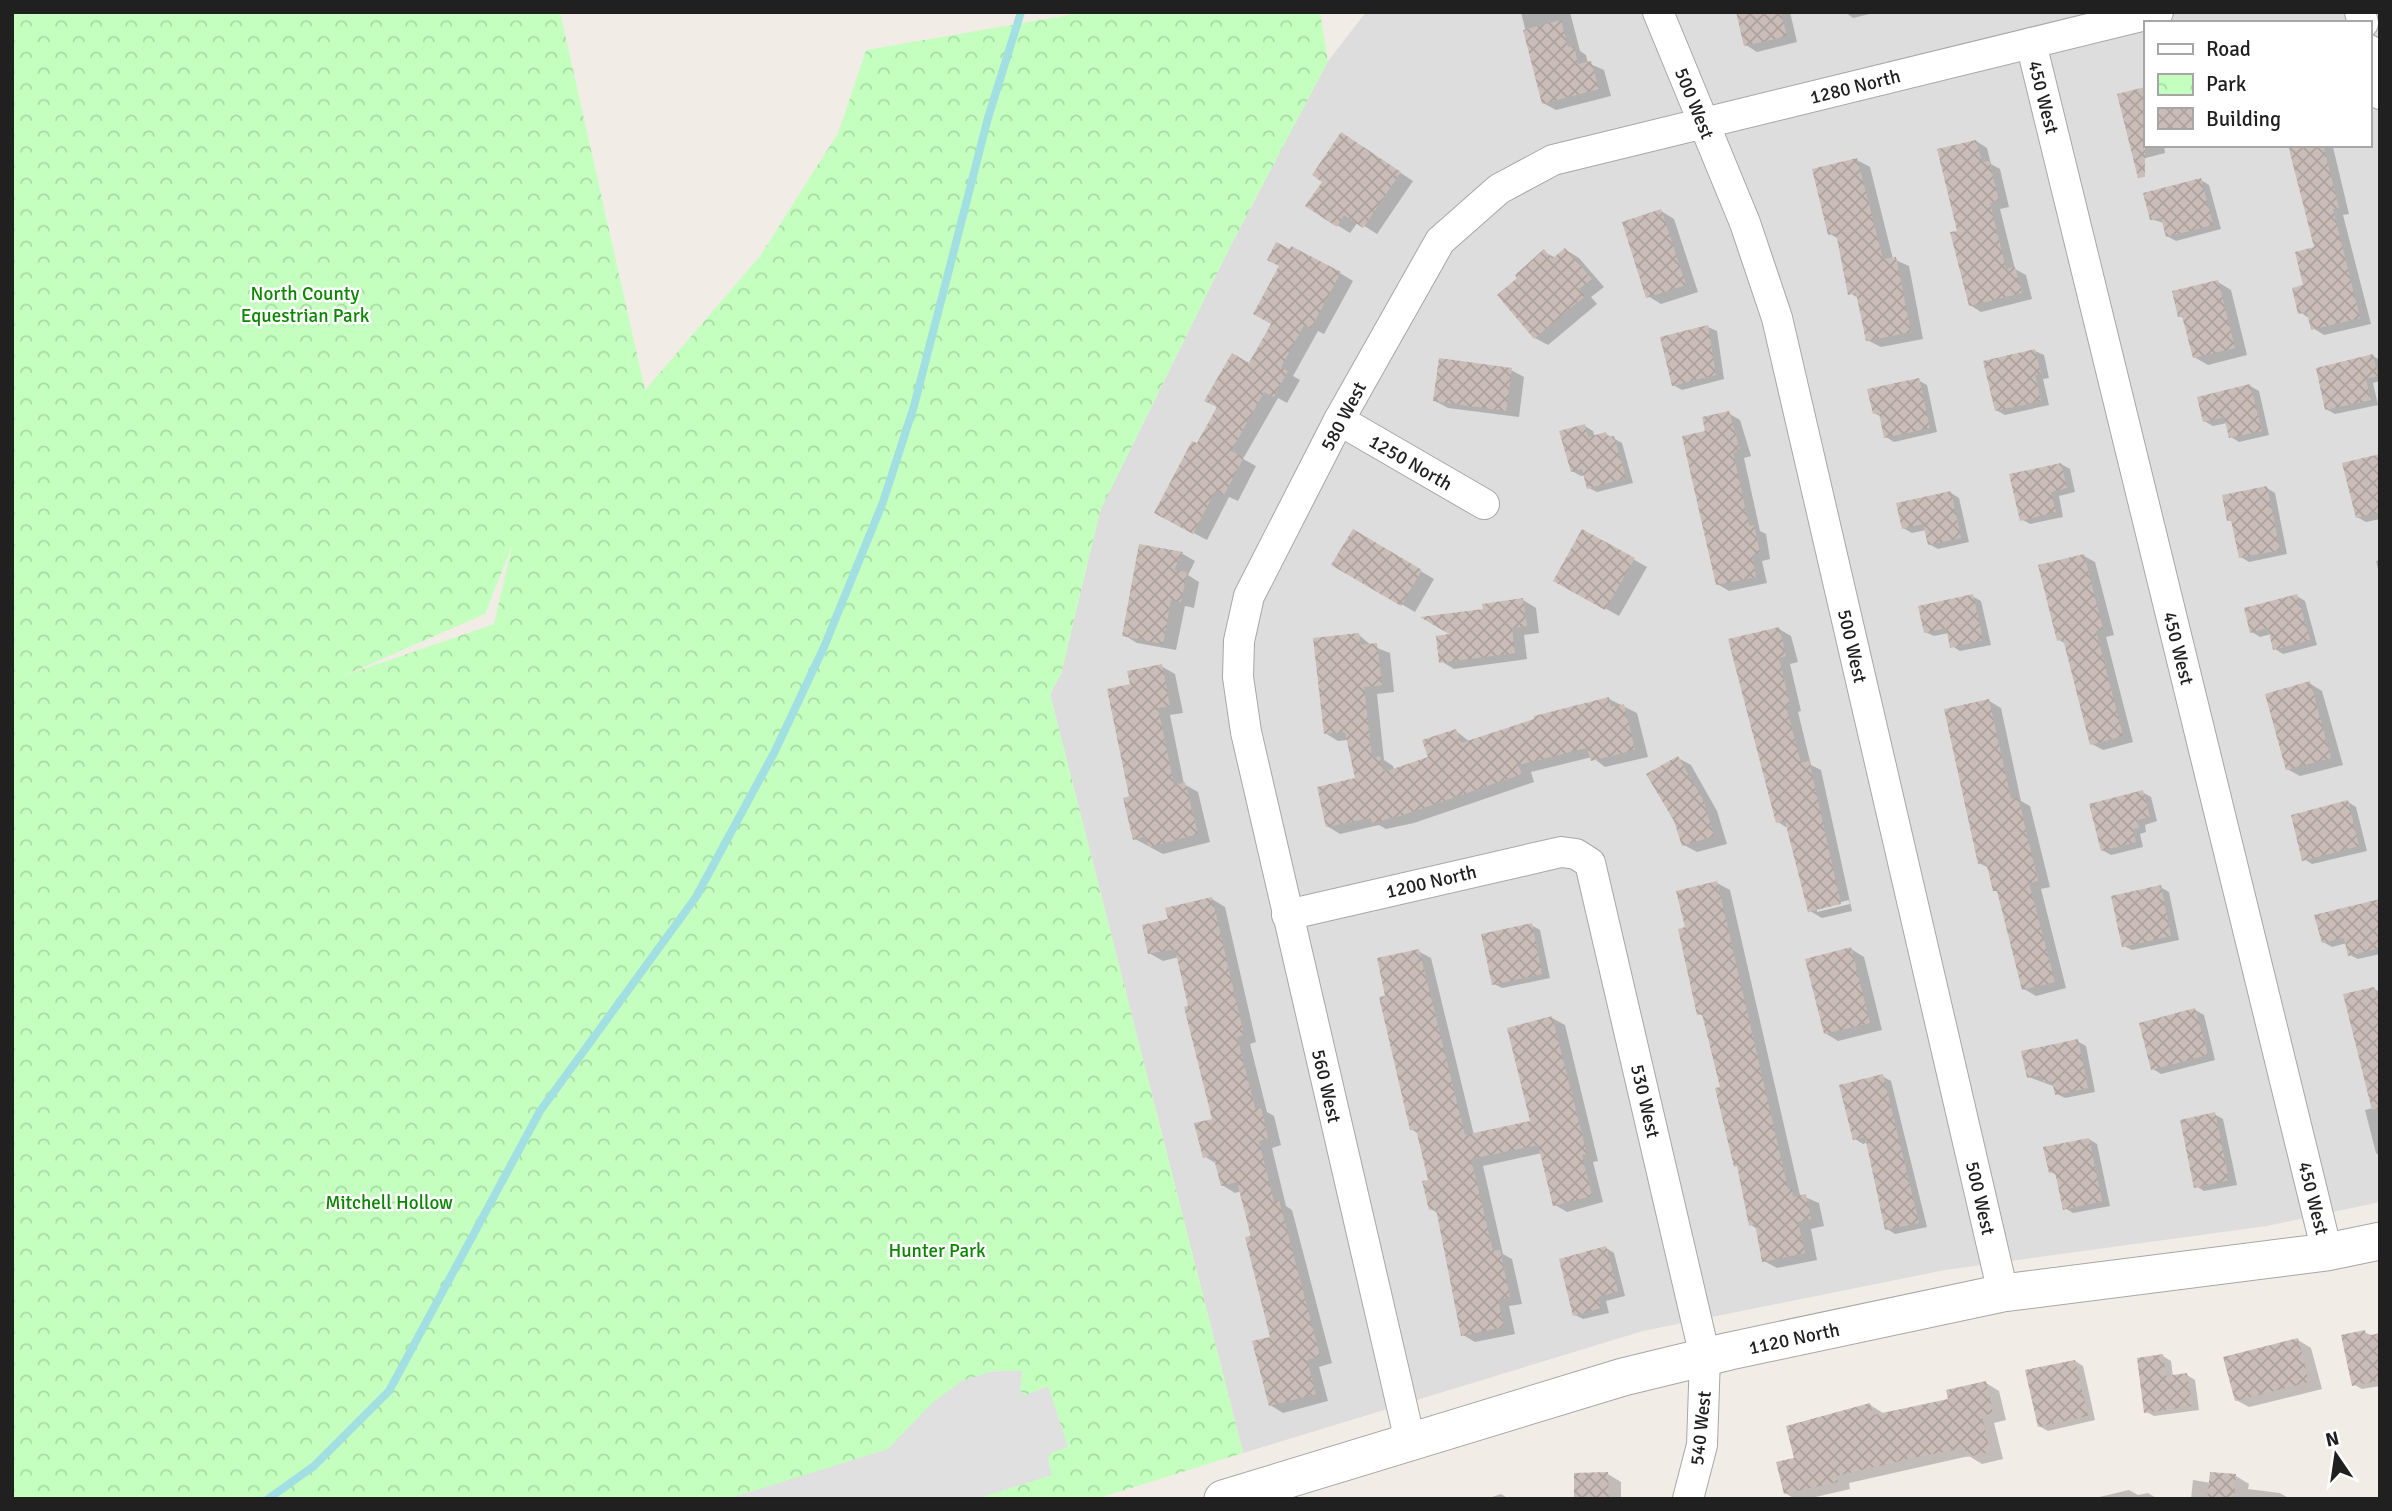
<svg xmlns="http://www.w3.org/2000/svg" width="2392" height="1511" font-family="Signika,sans-serif">
<defs>
<pattern id="park-crowns" width="20" height="18" patternUnits="userSpaceOnUse" patternTransform="scale(1.75)"><rect width="20" height="18" fill="#c4ffbf"/><path d="M2 6a3 3 0 1 1 6 0M12 15a3 3 0 1 1 6 0" fill="none" stroke="#a8daa4"/></pattern>
<pattern id="building-cross-hatch" width="8" height="8" patternUnits="userSpaceOnUse" patternTransform="scale(1.75)"><rect width="8" height="8" fill="#cabdb8"/><path d="M0 0l8 8M0 8l8-8" fill="none" stroke="#ada29e"/></pattern>
</defs>
<rect width="100%" height="100%" fill="#f2ece6"/>
<path fill="#dedddd" fill-rule="evenodd" d="M1366,12H2380V1202L2267,1226L1945,1270L1643,1331L1243,1453L1050,694L1061,674L1100,511L1231,245L1328,61ZM2145,23H2369V145H2145Z"/>
<path fill="url(#park-crowns)" fill-rule="evenodd" d="M12,12H560L645,390L760,256L838,133L866,50L1086,12H1320L1328,61L1231,245L1100,511L1061,674L1050,694L1243,1453L1096,1499H12ZM512,546L494,624L343,676L485,614Z"/>
<path fill="#e0e0e0" d="M993,1371H1022L1020,1390L1025,1395L1048,1386L1068,1447L1051,1453L1048,1460L1052,1475L976,1499H727L888,1449L931,1404L961,1381Z"/>
<g fill="#0003" fill-rule="evenodd">
<path d="M1521,12H1570L1580,51L1586,55L1588,63L1604,70L1611,96L1556,110L1543,103Z"/>
<path d="M1738,12H1790L1797,42L1757,52L1746,45Z"/>
<path d="M1845,12H1878L1853,18Z"/>
<path d="M2145,89V145H2164L2165,153L2142,159L2119,96Z"/>
<path d="M1976,141L1987,148L1991,164L2000,169L2009,207L2000,209L2015,269L2026,275L2032,299L1981,312L1970,305L1959,232Z"/>
<path d="M1354,142L1413,181L1377,234L1358,222L1350,233L1337,225Z"/>
<path d="M2304,145L2333,147L2349,214L2343,215L2371,324L2324,335L2313,328L2310,319L2300,312L2316,249Z"/>
<path d="M1857,160L1870,167L1893,259L1909,266L1923,339L1881,347L1867,340L1858,298L1850,293L1839,239L1830,234Z"/>
<path d="M2201,180L2209,185L2221,229L2176,241L2167,236L2164,223L2151,219Z"/>
<path d="M1661,211L1674,219L1698,292L1661,304L1648,296Z"/>
<path d="M1566,250L1579,258L1604,287L1591,297L1597,304L1548,345L1535,338L1544,252L1556,258Z"/>
<path d="M1281,266L1340,273L1353,281L1324,334L1318,331L1293,376L1300,380L1287,403L1278,398L1243,459L1256,466L1238,501L1229,497L1207,540L1169,520L1197,446L1273,324Z"/>
<path d="M2218,282L2231,290L2247,355L2208,365L2194,357L2185,319L2179,316Z"/>
<path d="M1708,327L1717,331L1724,379L1682,390L1673,385Z"/>
<path d="M2035,351L2044,355L2049,378L2043,379L2049,405L2005,415L1996,410Z"/>
<path d="M2373,356L2380,360V381L2373,383L2378,405L2335,414L2326,409Z"/>
<path d="M1511,370L1524,377L1519,417L1448,408L1435,401Z"/>
<path d="M1918,380L1927,385L1937,432L1894,442L1886,437L1882,417L1874,413Z"/>
<path d="M2250,386L2259,391L2269,435L2239,442L2231,437L2227,423L2213,426L2204,421Z"/>
<path d="M1728,413L1740,420L1751,456L1744,458L1760,531L1766,534L1770,559L1762,561L1767,583L1729,591L1717,584L1707,432Z"/>
<path d="M1585,426L1593,431L1595,437L1606,434L1622,443L1633,483L1597,492L1589,488L1585,475L1581,476L1572,471Z"/>
<path d="M2380,455V519L2366,522L2357,517Z"/>
<path d="M2061,464L2070,469L2075,492L2059,496L2063,517L2030,524L2021,519Z"/>
<path d="M2267,488L2275,493L2287,554L2249,562L2241,557L2234,523L2229,520Z"/>
<path d="M1951,493L1959,498L1969,542L1938,549L1929,544L1926,530L1912,533L1903,528Z"/>
<path d="M1353,531L1434,579L1415,612L1334,565Z"/>
<path d="M1583,531L1647,567L1619,616L1555,581Z"/>
<path d="M1140,546L1183,554L1195,561L1188,575L1199,582L1194,608L1185,606L1176,650L1137,643L1124,635Z"/>
<path d="M2084,556L2095,562L2114,635L2106,637L2133,742L2103,750L2092,744L2066,644L2059,640Z"/>
<path d="M2380,560V577L2376,561Z"/>
<path d="M1972,596L1981,601L1991,645L1960,651L1952,646L1949,633L1934,636L1925,632Z"/>
<path d="M2297,596L2305,601L2317,645L2283,654L2275,649L2271,634L2260,637L2252,632Z"/>
<path d="M1523,600L1536,608L1539,633L1524,635L1527,659L1454,669L1441,661L1455,636L1485,610Z"/>
<path d="M1779,629L1791,636L1798,662L1790,664L1801,711L1798,712L1811,765L1821,770L1852,911L1822,918L1810,911L1789,829L1778,822ZM1849,900L1850,904L1817,912V908Z"/>
<path d="M1359,635L1372,646L1390,653L1394,692L1377,694L1384,760L1393,766L1394,770L1430,758L1456,731L1470,742L1609,699L1637,713L1648,757L1605,767L1592,757L1531,772L1534,782L1414,823L1386,829L1379,825L1340,834L1327,826L1358,780L1348,740L1338,741L1325,733Z"/>
<path d="M1161,666L1175,674L1183,713L1170,715L1184,784L1198,792L1210,842L1163,854L1135,839L1131,798L1132,685Z"/>
<path d="M2309,683L2322,691L2343,765L2300,776L2287,769Z"/>
<path d="M1989,701L2001,708L2021,801L2030,806L2050,887L2041,889L2066,988L2036,996L2024,989L1999,893L1995,890L1989,868L1979,863Z"/>
<path d="M1678,758L1691,765L1717,811L1727,844L1697,852L1684,845L1676,821Z"/>
<path d="M2142,792L2151,797L2157,821L2145,825L2146,832L2140,834L2143,847L2111,855L2102,850Z"/>
<path d="M2348,802L2356,807L2367,851L2312,864L2304,859Z"/>
<path d="M1717,883L1730,890L1800,1195L1819,1203L1824,1226L1811,1229L1817,1260L1777,1268L1764,1261L1757,1229L1751,1225L1705,1017L1699,1014L1687,928Z"/>
<path d="M2160,887L2169,892L2179,940L2132,950L2124,946Z"/>
<path d="M1212,899L1225,907L1256,1042L1250,1044L1267,1112L1274,1116L1281,1145L1272,1148L1286,1206L1292,1210L1332,1363L1319,1367L1328,1401L1283,1413L1270,1405L1272,1338L1241,1191L1235,1193L1222,1185L1217,1164L1204,1156L1214,1120L1179,957L1163,961L1149,953L1170,921Z"/>
<path d="M2380,900V954L2358,959L2350,955L2347,943L2332,947L2323,942Z"/>
<path d="M1531,925L1540,930L1550,978L1502,988L1494,984Z"/>
<path d="M1851,949L1864,957L1882,1030L1838,1041L1825,1033Z"/>
<path d="M1418,951L1431,958L1474,1135L1532,1122L1552,1018L1565,1025L1598,1161L1593,1162L1603,1202L1567,1212L1555,1205L1542,1153L1483,1166L1503,1254L1512,1259L1522,1304L1509,1306L1515,1334L1475,1342L1463,1335L1439,1214L1431,1209L1430,1181L1419,1134L1411,1129L1387,997Z"/>
<path d="M2374,989L2380,992V1156L2376,1153L2365,1110L2373,1108Z"/>
<path d="M2195,1010L2204,1015L2215,1060L2161,1074L2153,1069Z"/>
<path d="M2077,1041L2086,1046L2095,1092L2065,1098L2057,1094L2053,1086L2029,1077Z"/>
<path d="M1882,1076L1891,1081L1927,1227L1895,1234L1887,1229L1868,1142L1863,1144L1855,1139Z"/>
<path d="M2214,1114L2223,1119L2237,1185L2204,1191L2196,1186Z"/>
<path d="M2089,1139L2097,1144L2110,1206L2073,1213L2065,1208L2058,1176L2051,1172Z"/>
<path d="M1606,1248L1614,1253L1625,1296L1606,1301L1609,1313L1583,1319L1575,1315Z"/>
<path d="M2364,1332L2373,1336L2380,1335V1386L2362,1389L2353,1384Z"/>
<path d="M2298,1340L2311,1348L2322,1389L2249,1407L2236,1400Z"/>
<path d="M2163,1356L2171,1361L2173,1377L2187,1375L2195,1380L2199,1410L2154,1416L2145,1411Z"/>
<path d="M2075,1361L2083,1366L2095,1420L2048,1431L2039,1426Z"/>
<path d="M1986,1383L1999,1391L2006,1420L1994,1423L2003,1459L1982,1464L1969,1456L1849,1483L1850,1489L1807,1499H1795L1785,1493L1796,1459L1870,1405L1883,1413L1951,1400Z"/>
<path d="M1608,1474L1621,1482V1499H1576Z"/>
<path d="M2236,1476L2249,1484L2248,1489L2280,1493L2290,1499H2191L2193,1480L2211,1483Z"/>
<path d="M2129,1490L2138,1495L2148,1493L2158,1499H2091Z"/>
<path d="M1501,1494L1509,1499H1486Z"/>
</g>
<g fill="none" stroke-linecap="round" stroke-linejoin="round">
<path stroke="#a2dfe3" stroke-width="8" d="M268,1499L314,1466L389,1391L540,1111L696,897L774,753L824,647L883,502L914,406L988,118L1021,12"/>
</g>
<g fill="url(#building-cross-hatch)">
<path d="M1736,12H1781L1787,36L1744,46Z"/>
<path d="M1561,20L1568,47L1574,46L1578,64L1591,61L1599,89L1542,104L1523,30Z"/>
<path d="M2145,87V177L2138,178L2117,94Z"/>
<path d="M1341,132L1401,172L1363,228L1344,215L1337,227L1305,206L1322,182L1312,175Z"/>
<path d="M1976,140L1982,162L1989,161L1999,201L1990,203L2006,269L2015,267L2022,293L1969,306L1950,232L1957,231L1937,149Z"/>
<path d="M2288,145H2323L2339,208L2333,209L2360,318L2311,330L2307,312L2298,314L2292,288L2303,285L2295,252L2314,247Z"/>
<path d="M1857,158L1883,259L1896,257L1911,332L1866,341L1856,293L1848,295L1836,233L1828,235L1812,169Z"/>
<path d="M2201,178L2213,225L2166,237L2161,218L2150,220L2143,193Z"/>
<path d="M1661,209L1686,285L1646,298L1622,222Z"/>
<path d="M1276,242L1290,249L1291,246L1341,272L1311,328L1304,325L1281,367L1288,371L1274,397L1264,392L1231,451L1244,457L1224,495L1215,491L1193,534L1154,513L1192,441L1197,443L1217,407L1204,401L1232,353L1249,363L1271,324L1253,314L1279,266L1267,260Z"/>
<path d="M1565,248L1592,279L1579,289L1585,296L1534,339L1497,295L1517,278L1515,275L1544,249L1552,259Z"/>
<path d="M2218,280L2235,348L2193,358L2182,316L2178,317L2172,291Z"/>
<path d="M1708,325L1716,375L1672,386L1660,337Z"/>
<path d="M2035,349L2041,373L2035,375L2041,401L1995,411L1983,361Z"/>
<path d="M2373,354L2378,376L2366,379L2371,400L2325,410L2316,368Z"/>
<path d="M1439,358L1512,368L1506,411L1433,401Z"/>
<path d="M1919,378L1930,428L1884,438L1879,413L1873,414L1867,389Z"/>
<path d="M2250,384L2262,431L2229,438L2224,417L2203,422L2197,397Z"/>
<path d="M1729,411L1740,450L1733,452L1749,526L1754,525L1760,553L1752,555L1756,577L1716,585L1682,436L1705,431L1702,417Z"/>
<path d="M1585,424L1588,437L1606,432L1608,437L1614,436L1626,478L1587,489L1582,469L1571,472L1559,431Z"/>
<path d="M2380,454V512L2356,518L2342,463Z"/>
<path d="M2061,463L2067,488L2051,492L2056,512L2020,521L2009,474Z"/>
<path d="M2267,486L2280,550L2239,558L2231,520L2227,521L2222,495Z"/>
<path d="M1951,491L1961,538L1928,545L1923,524L1902,529L1896,503Z"/>
<path d="M1353,529L1422,570L1401,606L1331,565Z"/>
<path d="M1582,529L1635,558L1605,610L1553,581Z"/>
<path d="M1139,544L1183,552L1174,570L1187,572L1181,602L1171,600L1163,644L1122,636Z"/>
<path d="M2084,554L2103,629L2096,631L2123,736L2090,745L2063,639L2057,641L2038,565Z"/>
<path d="M1973,594L1983,640L1950,648L1946,628L1924,633L1918,606Z"/>
<path d="M2297,594L2310,640L2273,650L2268,628L2250,633L2244,608Z"/>
<path d="M1523,598L1527,626L1512,628L1515,653L1439,663L1436,636L1449,634L1420,617L1483,609L1482,604Z"/>
<path d="M1779,627L1786,656L1779,658L1790,705L1786,706L1801,763L1809,761L1841,904L1808,912L1785,821L1776,823L1728,639Z"/>
<path d="M1359,633L1361,645L1377,643L1382,685L1364,687L1372,758L1380,756L1384,772L1428,757L1422,740L1456,729L1461,743L1534,719V716L1609,697L1611,707L1624,704L1635,750L1591,761L1587,748L1518,765L1522,774L1400,816L1372,823L1371,818L1326,827L1317,787L1355,778L1345,732L1324,734L1313,638Z"/>
<path d="M1162,664L1170,706L1158,708L1174,785L1185,782L1198,834L1149,847L1146,836L1133,840L1123,798L1129,796L1107,689L1130,684L1127,671Z"/>
<path d="M2310,681L2331,758L2286,770L2265,694Z"/>
<path d="M1989,699L2011,799L2018,797L2038,881L2029,883L2055,982L2022,990L1997,891H1993L1986,862L1978,864L1944,709Z"/>
<path d="M1678,756L1704,802L1714,836L1682,846L1674,821L1646,774Z"/>
<path d="M2143,790L2150,817L2137,820L2139,828L2132,829L2136,842L2101,851L2089,804Z"/>
<path d="M2348,800L2359,846L2302,861L2291,815Z"/>
<path d="M1717,881L1788,1189H1792L1793,1197L1806,1194L1811,1219L1798,1222L1805,1253L1762,1262L1755,1224L1749,1226L1737,1166L1734,1167L1715,1088L1720,1087L1702,1014L1697,1015L1678,929L1685,927L1676,891Z"/>
<path d="M2161,885L2171,936L2122,947L2111,896Z"/>
<path d="M1212,897L1244,1035L1237,1037L1255,1108L1261,1107L1268,1138L1259,1141L1274,1202L1279,1200L1320,1356L1307,1360L1316,1394L1269,1406L1252,1341L1270,1337L1245,1237L1251,1236L1237,1182L1221,1186L1213,1155L1203,1158L1194,1123L1212,1119L1184,1007L1188,1006L1175,949L1148,954L1142,925L1168,919L1165,908Z"/>
<path d="M2380,899V948L2348,956L2344,938L2322,943L2314,915Z"/>
<path d="M1532,923L1542,974L1492,985L1481,934Z"/>
<path d="M1851,947L1870,1023L1824,1034L1805,959Z"/>
<path d="M1419,949L1465,1135L1530,1121L1507,1028L1552,1016L1587,1154L1582,1155L1592,1196L1553,1206L1538,1145L1471,1159L1493,1251L1500,1250L1510,1297L1498,1300L1504,1327L1461,1336L1436,1209L1429,1210L1422,1181L1428,1180L1416,1129L1410,1130L1379,997L1385,996L1377,958Z"/>
<path d="M2374,987L2380,1009V1109L2372,1110L2343,994Z"/>
<path d="M2195,1008L2208,1055L2151,1070L2139,1023Z"/>
<path d="M2078,1039L2088,1088L2055,1095L2052,1081L2043,1082L2042,1075L2027,1078L2021,1051Z"/>
<path d="M1883,1074L1919,1223L1885,1230L1865,1137L1853,1140L1839,1085Z"/>
<path d="M2215,1112L2229,1180L2194,1188L2180,1120Z"/>
<path d="M2089,1138L2102,1201L2063,1210L2055,1172L2049,1173L2043,1147Z"/>
<path d="M1606,1246L1618,1291L1598,1297L1601,1308L1573,1316L1559,1259Z"/>
<path d="M2365,1330L2366,1336L2380,1333V1380L2352,1386L2341,1335Z"/>
<path d="M2298,1338L2309,1382L2235,1401L2223,1357Z"/>
<path d="M2163,1354L2166,1376L2187,1373L2192,1406L2144,1413L2137,1358Z"/>
<path d="M2075,1360L2088,1416L2038,1427L2025,1370Z"/>
<path d="M1986,1381L1993,1413L1982,1416L1990,1452L1967,1457L1965,1448L1917,1457L1836,1476L1838,1482L1784,1494L1776,1462L1794,1458L1786,1426L1870,1403L1873,1415L1948,1399L1946,1390Z"/>
<path d="M1608,1472L1609,1499H1574V1473Z"/>
<path d="M2210,1472L2236,1474L2234,1499H2207Z"/>
</g>
<g fill="none" stroke-linecap="round" stroke-linejoin="round">
<defs>
<g id="minor">
<path d="M1658,12L1745,223L1777,318L2003,1293"/>
<path d="M2360,12L2363,23"/>
<path d="M2031,43L2327,1252"/>
<path d="M2369,50L2380,94"/>
<path d="M1339,420L1484,504"/>
<path d="M1287,915L1561,852L1576,854L1590,863L1705,1357L1702,1445L1688,1499"/>
<path d="M1410,1441L1246,732L1238,677L1239,641L1249,596L1339,420L1440,241L1499,189L1553,160L2158,12"/>
</g>
<path id="tertiary" d="M1223,1499L1623,1377L1730,1351L2003,1293L2327,1252L2380,1241"/>
</defs>
<use href="#minor" stroke="#a7a7a7" stroke-width="32"/>
<use href="#tertiary" stroke="#a7a7a7" stroke-width="39"/>
<use href="#minor" stroke="#fff" stroke-width="30"/>
<use href="#tertiary" stroke="#fff" stroke-width="37"/>
</g>
<g text-anchor="middle" stroke-width="5" stroke-linejoin="round" paint-order="stroke">
<g font-size="19" fill="#202020" stroke="#fff">
<text transform="translate(1855 86) rotate(-14)" y="7">1280 North</text>
<text transform="translate(2044 97) rotate(76)" y="7">450 West</text>
<text transform="translate(1695 103) rotate(68)" y="7">500 West</text>
<text transform="translate(1343 416) rotate(-62)" y="7">580 West</text>
<text transform="translate(1411 462) rotate(30)" y="7">1250 North</text>
<text transform="translate(1853 646) rotate(77)" y="7">500 West</text>
<text transform="translate(2179 648) rotate(76)" y="7">450 West</text>
<text transform="translate(1431 881) rotate(-13)" y="7">1200 North</text>
<text transform="translate(1327 1086) rotate(77)" y="7">560 West</text>
<text transform="translate(1646 1101) rotate(77)" y="7">530 West</text>
<text transform="translate(1981 1198) rotate(77)" y="7">500 West</text>
<text transform="translate(2314 1198) rotate(76)" y="7">450 West</text>
<text transform="translate(1794 1338) rotate(-12)" y="7">1120 North</text>
<text transform="translate(1700 1428) rotate(-84)" y="7">540 West</text>
</g>
<g font-size="19" fill="#0a8601" stroke="#fff">
<text x="305" y="300">North County<tspan x="305" dy="22">Equestrian Park</tspan></text>
<text x="389" y="1209">Mitchell Hollow</text>
<text x="937" y="1257">Hunter Park</text>
</g>
</g>
<rect width="2392" height="1511" fill="none" stroke="#202020" stroke-width="28"/>
<rect x="2144" y="21" width="228" height="126" fill="#ffffff" stroke="#a6a6a6" stroke-width="2"/>
<rect x="2158" y="44" width="35" height="10" fill="#ffffff" stroke="#a6a6a6" stroke-width="2"/>
<text x="2206" y="56" font-size="21" fill="#202020">Road</text>
<rect x="2158" y="74" width="35" height="21" fill="url(#park-crowns)" stroke="#a6a6a6" stroke-width="2"/>
<text x="2206" y="91" font-size="21" fill="#202020">Park</text>
<rect x="2158" y="108" width="35" height="21" fill="url(#building-cross-hatch)" stroke="#a6a6a6" stroke-width="2"/>
<text x="2206" y="126" font-size="21" fill="#202020">Building</text>
<g transform="translate(2336 1455) rotate(347)" stroke="#ffffff" stroke-width="5" paint-order="stroke">
<path d="M0-5L12 26L0 18L-12 26Z" fill="#202020"/>
<text y="-10" font-size="19" font-weight="bold" text-anchor="middle" fill="#202020">N</text>
</g>
</svg>
